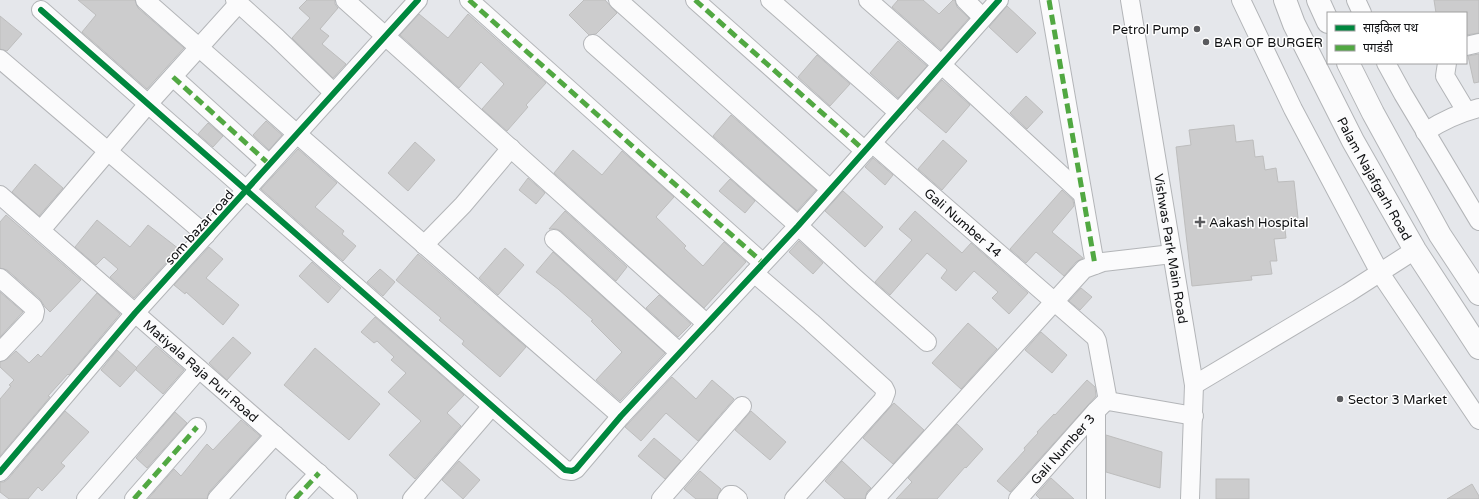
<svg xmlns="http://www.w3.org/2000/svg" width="1479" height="499" font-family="'Varela Round','Noto Sans Devanagari',sans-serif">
<rect width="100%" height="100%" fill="#e5e7eb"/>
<g fill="#cccccd" stroke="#bdbdbd">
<path d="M78,0H135L138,8L184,48L147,89L82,32L96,15Z"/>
<path d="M307,0H335V4L338,8L320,29L329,36L322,44L346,64L333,78L292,38L310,18L299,8Z"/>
<path d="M584,0H605L617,13L596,34L589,35L569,15Z"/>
<path d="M898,0H923L939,14L953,0H955L957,7L969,18L941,50L892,7Z"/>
<path d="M1434,0H1479V33L1466,35V13H1436Z"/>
<path d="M1007,6L1036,33L1017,53L989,27Z"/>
<path d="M419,14L448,38L468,14L546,83L526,105L528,107L507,131L482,109L504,84L481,62L459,88L400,35Z"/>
<path d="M0,16L22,34L7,51L0,49Z"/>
<path d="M898,41L927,66L898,98L870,73Z"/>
<path d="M1479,54V82L1474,83L1468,56Z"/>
<path d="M817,55L850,84L830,106L798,77Z"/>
<path d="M942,80L970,105L946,133L917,108Z"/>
<path d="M1026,96L1043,112L1027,129L1010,113Z"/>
<path d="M731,115L816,190L797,211L713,136Z"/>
<path d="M266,121L282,135L269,150L253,135Z"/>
<path d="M208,123L223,136L213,147L198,134Z"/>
<path d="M1234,125L1236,142L1253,140L1255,157L1263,156L1265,170L1276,168L1278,182L1294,181L1298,218L1284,220L1286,238L1274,239L1277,261H1270L1272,274L1251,276L1252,280L1192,286L1176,147L1191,145L1189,130Z"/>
<path d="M943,140L967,161L942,190L918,169Z"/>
<path d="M415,142L435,160L408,191L388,173Z"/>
<path d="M298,149L337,183L315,207L344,231L342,234L356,246L343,261L261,189Z"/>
<path d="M573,150L602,175L622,151L674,197L656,217L686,246L684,248L703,266L724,242L746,262L704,308L554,173Z"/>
<path d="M873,158L893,175L885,185L865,167Z"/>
<path d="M35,164L63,188L39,216L12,192Z"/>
<path d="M528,178L545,193L536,204L519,190Z"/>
<path d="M730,179L755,201L745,213L719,191Z"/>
<path d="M1062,190L1073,200L1074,206L1052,232L1083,258L1076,262L1064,276L1036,252L1026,263L1010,249Z"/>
<path d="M843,191L883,227L865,247L825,211Z"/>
<path d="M565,211L627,267L616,281L561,231L556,229H549Z"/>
<path d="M915,211L962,253L971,243L1028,293L1009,314L992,298L998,292L974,271L956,291L941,278L947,270L927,253L890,295L875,282L912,240L899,229Z"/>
<path d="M6,215L81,280L50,312L45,307L40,299L7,270L0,268V222Z"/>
<path d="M97,220L130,247L148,225L179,249L134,298L110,277L118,269L104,257L96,265L75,247Z"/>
<path d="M799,241L823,263L813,274L789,252Z"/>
<path d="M209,247L223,259L206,278L239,305L223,325L186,292L185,294L174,285Z"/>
<path d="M505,248L524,265L498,295L479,278Z"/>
<path d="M553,252L665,353L620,401L596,380L622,352L591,321L593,320L558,289L536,272Z"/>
<path d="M418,254L526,347L500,377L462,344L464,341L439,320L441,318L396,280Z"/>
<path d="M312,262L341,288L328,303L299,276Z"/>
<path d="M380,269L395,282L383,296L367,282Z"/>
<path d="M1081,288L1092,297L1080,310L1069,301Z"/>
<path d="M0,292L23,312L0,337Z"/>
<path d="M97,293L120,314L69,375L68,374L48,396L50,397L0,456V399L11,386L9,385L14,380L0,367V362L7,359L16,351L29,363L38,354L41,357Z"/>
<path d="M659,295L691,324L678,337L646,308Z"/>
<path d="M375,317L464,395L447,413L461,426L415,479L389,455L421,421L388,392L406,373L391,360L394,357L377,341L374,343L361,332Z"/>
<path d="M968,323L997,349L961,389L932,363Z"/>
<path d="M1041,332L1067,355L1052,373L1025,350Z"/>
<path d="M233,337L251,353L227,380L209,363Z"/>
<path d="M156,346L184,370L163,394L135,369Z"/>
<path d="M315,348L380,404L349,440L284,385Z"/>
<path d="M117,350L137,368L120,387L101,370Z"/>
<path d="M672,377L696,399L712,380L734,399L698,441L666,413L641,441L625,427Z"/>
<path d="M1087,380L1095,387L1096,396L1010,492L997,481L1025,450L1024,448L1038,433L1037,432L1054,414L1055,415Z"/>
<path d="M894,403L924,430L893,464L863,438Z"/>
<path d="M65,411L89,432L61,463L65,466L42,491L38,487L28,499H9L0,492V482H4L8,479Z"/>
<path d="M751,411L786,442L770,460L735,430Z"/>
<path d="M175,412L187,423L147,468L136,458Z"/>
<path d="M241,420L260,436L209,492L207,499H148L174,469L181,476L207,444L213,450Z"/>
<path d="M957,424L983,449L966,468L965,467L937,499H896L912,482L908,478Z"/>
<path d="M1106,435L1162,452L1160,488L1106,472Z"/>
<path d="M654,438L681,461L665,479L638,456Z"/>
<path d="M459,461L480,480L463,499L442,480Z"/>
<path d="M842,461L871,488L867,492L865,499H845L825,481Z"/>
<path d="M700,471L721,489L717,499H696L684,489Z"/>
<path d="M1051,478L1074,499H1040L1036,495Z"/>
<rect x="1216" y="479" width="33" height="20"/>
<path d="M1472,484L1479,496V499H1447Z"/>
</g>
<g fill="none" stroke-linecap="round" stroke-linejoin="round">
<defs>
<g id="street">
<path d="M145,0L297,134L621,416"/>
<path d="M235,0L277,38L334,93"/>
<path d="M345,0L707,324"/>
<path d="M469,0L763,263"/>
<path d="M618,0L830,189"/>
<path d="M695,0L865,151"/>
<path d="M770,0L899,113"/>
<path d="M868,0L942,65L1082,194"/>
<path d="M965,0L983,18"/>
<path d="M1049,0L1095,265"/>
<path id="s1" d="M1130,0L1194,385L1190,499"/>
<path d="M1241,0L1293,109L1380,273L1479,420"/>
<path d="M1356,0L1362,13"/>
<path d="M41,10L565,470L572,471L576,469L621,416L798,226L999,0"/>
<path d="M593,44L792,220L855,278L927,342"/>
<path d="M1466,46L1479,43"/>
<path d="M0,59L206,235"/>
<path d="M1386,63L1403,94L1479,221"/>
<path d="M1447,63L1445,76L1466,111"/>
<path d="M173,77L269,164"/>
<path d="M1425,132C1442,121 1459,113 1479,108"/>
<path id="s2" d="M872,143L1095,337L1097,341L1108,401"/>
<path id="s3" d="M0,195L348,499"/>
<path d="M41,230L148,104L239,3"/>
<path d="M554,239L680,353"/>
<path d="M424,245L463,205L511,148"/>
<path d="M754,273L811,322L884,388L886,392L883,400L794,499"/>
<path d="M0,278L33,307L35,311L34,316L0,352"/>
<path d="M1194,385L1348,293L1415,250"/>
<path d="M1108,401L1194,416"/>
<path d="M1096,411V499"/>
<path d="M0,472L135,313L418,0"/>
<path d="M86,499L199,369"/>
<path d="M134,499L197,427"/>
<path d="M217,499L275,435"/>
<path d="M295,499L319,473"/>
<path d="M412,499L492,406"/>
<path d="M661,499L742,406"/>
<path d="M727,499L730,495H733L738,499"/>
<path d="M875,499L1084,269L1103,262L1172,254"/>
<path id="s4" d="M1018,499L1096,411L1104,403L1108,401"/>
</g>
<g id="secondary">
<path id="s5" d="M1285,0L1294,24L1353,141L1415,250L1479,348"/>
<path d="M1318,0L1328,22"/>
<path d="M1348,63L1373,113L1440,235L1479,294"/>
</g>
</defs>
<use href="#street" stroke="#b3b5b8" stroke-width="20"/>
<use href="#secondary" stroke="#b3b5b8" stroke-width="24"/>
<use href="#street" stroke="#fbfbfc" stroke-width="18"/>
<use href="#secondary" stroke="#fbfbfc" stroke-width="22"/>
<g stroke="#51a842" stroke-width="5" stroke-dasharray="10 5" stroke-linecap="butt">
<path d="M469,0L763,263"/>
<path d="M695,0L865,151"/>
<path d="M1049,0L1095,265"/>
<path d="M173,77L269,164"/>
<path d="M134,499L197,427"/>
<path d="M295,499L319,473"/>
</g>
<defs>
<g id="cycleway">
<path d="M41,10L565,470L572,471L576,469L621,416L798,226L999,0"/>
<path d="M0,472L135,313L418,0"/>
</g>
</defs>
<use href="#cycleway" stroke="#fff" stroke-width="8"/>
<use href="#cycleway" stroke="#00873e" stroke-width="6"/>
</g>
<g fill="#5a5b5e" stroke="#fff" stroke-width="1.5">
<circle cx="1197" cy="29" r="4"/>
<circle cx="1206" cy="42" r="4"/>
<path d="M1198 216h4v4h4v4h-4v4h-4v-4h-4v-4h4z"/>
<circle cx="1340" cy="399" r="4"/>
</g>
<g text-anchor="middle" stroke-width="3" stroke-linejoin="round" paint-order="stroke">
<g font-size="13" fill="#0f1012" stroke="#fff" text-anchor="start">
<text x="1189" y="34" text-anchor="end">Petrol Pump</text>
<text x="1214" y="47">BAR OF BURGER</text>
<text x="1209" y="227">Aakash Hospital</text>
<text x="1348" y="404">Sector 3 Market</text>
</g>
<g font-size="13" fill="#0f1012" stroke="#fff">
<text dy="5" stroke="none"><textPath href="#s5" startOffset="200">Palam Najafgarh Road</textPath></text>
<text dy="5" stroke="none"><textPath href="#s2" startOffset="121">Gali Number 14</textPath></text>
<text transform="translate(199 227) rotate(-48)" y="5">som bazar road</text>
<text dy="5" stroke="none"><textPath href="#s1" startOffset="252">Vishwas Park Main Road</textPath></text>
<text dy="5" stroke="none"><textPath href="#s3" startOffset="267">Matiyala Raja Puri Road</textPath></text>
<text dy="5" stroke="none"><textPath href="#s4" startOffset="67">Gali Number 3</textPath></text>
</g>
</g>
<rect x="1327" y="12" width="140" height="52" fill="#ffffff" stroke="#9f9fa0"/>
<rect x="1335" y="25" width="20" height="6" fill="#00873e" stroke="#9f9fa0"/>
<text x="1363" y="32" font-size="12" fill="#0f1012">साइकिल पथ</text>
<rect x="1335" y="45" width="20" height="6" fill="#51a842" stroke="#9f9fa0"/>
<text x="1363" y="52" font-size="12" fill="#0f1012">पगडंडी</text>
</svg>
